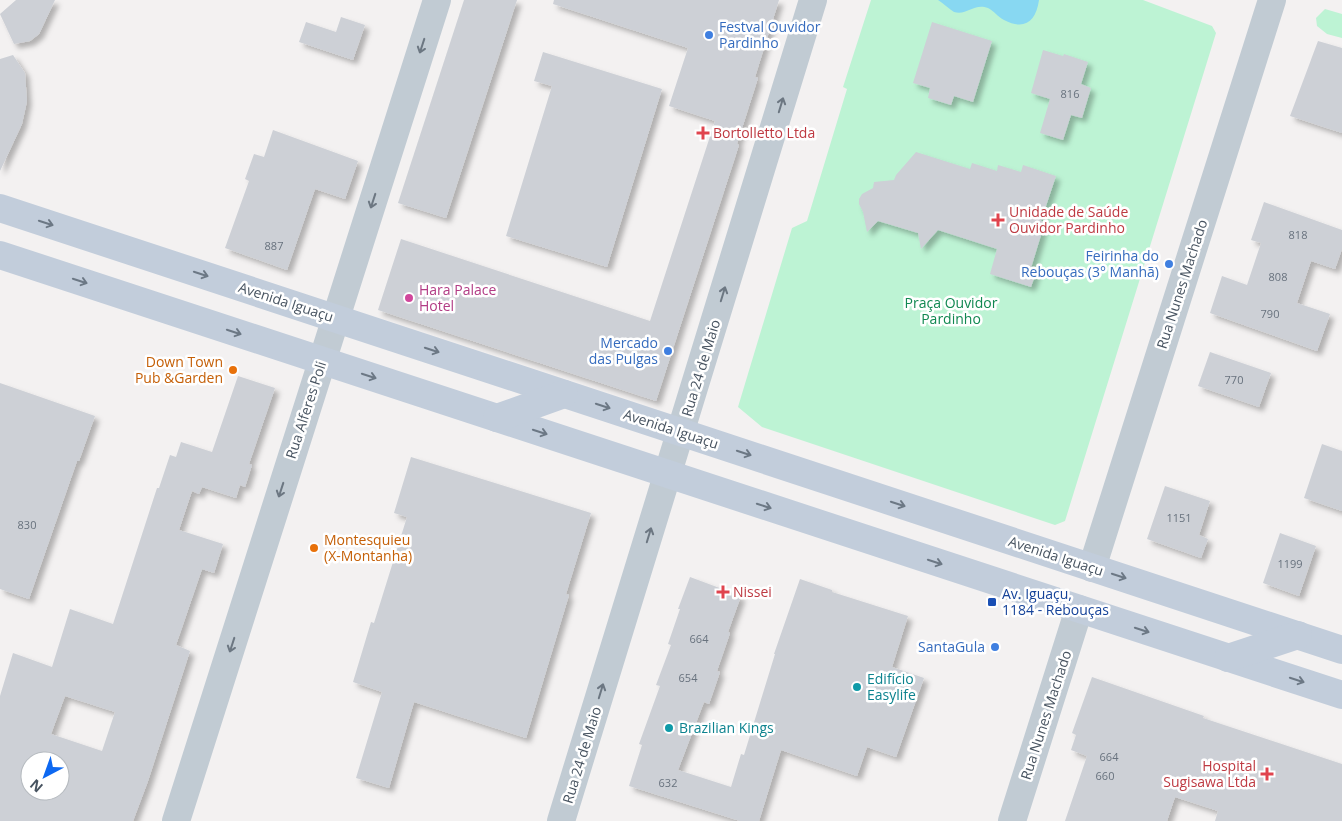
<svg xmlns="http://www.w3.org/2000/svg" width="1342" height="821" font-family="'Open Sans',sans-serif">
<defs>
<filter id="shadow"><feDropShadow dx="4.5" dy="4.5" stdDeviation="2.5" flood-color="#0004"/></filter>
</defs>
<rect width="100%" height="100%" fill="#f3f1f1"/>
<g fill="#bdf3d4">
<path d="M871,0H1143L1212,26L1216,33L1065,521L1055,525L762,427L738,407L792,228L807,221L847,89L843,87Z"/>
<path d="M1325,9L1342,14V38L1327,34L1317,26L1316,18Z"/>
</g>
<path fill="#88d8f2" d="M938,0H1039C1036,21 1025,31 1004,20C998,17 994,11 988,8C973,3 967,16 954,12C949,9 943,3 938,0Z"/>
<g fill="#cdd0d6" fill-rule="evenodd" filter="url(#shadow)">
<path d="M16,0H55L39,34L30,41L14,44L0,14Z"/>
<path d="M464,0H517L446,218L398,203Z"/>
<path d="M554,0H779L755,77L758,78L737,144L739,145L656,401L378,310L401,239L650,321L715,121L669,106L688,48L553,4Z"/>
<path d="M341,17L365,25L353,60L299,42L306,22L336,32Z"/>
<path d="M932,22L992,41L973,102L954,96L951,105L928,98L930,88L913,83Z"/>
<path d="M1318,41L1342,48V133L1290,116Z"/>
<path d="M1043,50L1063,56L1064,54L1088,62L1081,84L1091,88L1082,118L1071,115L1063,140L1040,133L1050,99L1031,93Z"/>
<path d="M543,52L662,89L607,267L506,236L552,86L534,81Z"/>
<path d="M13,55L25,73L27,101L22,124L0,171V59Z"/>
<path d="M273,130L358,161L345,199L315,189L287,270L225,248L249,181L245,179L254,154L264,157Z"/>
<path d="M916,152L970,169L972,163L997,171L998,165L1021,172L1023,165L1056,176L1041,221L1045,222L1031,268L1037,270L1031,287L990,274L997,249L938,230L921,249L918,233L878,221L867,232L863,212L859,204V199L862,194L873,188L874,182L894,180L896,175Z"/>
<path d="M1264,202L1342,230V249L1335,269L1311,261L1297,303L1330,314L1317,351L1210,313L1222,276L1247,285L1261,243L1251,240Z"/>
<path d="M1210,352L1271,373L1259,407L1198,386Z"/>
<path d="M238,376L275,388L249,464L252,465L245,487L240,485L236,498L202,487L199,494L192,491L179,530L223,544L214,573L202,569L176,645L190,651L148,781L133,821H0V696L13,653L52,667L70,609L113,624L157,488H159L170,455L176,457L181,442L212,452ZM65,696L115,712L102,751L51,734ZM30,761H60V791H30Z"/>
<path d="M0,383L95,416L79,461H77L29,599L0,589Z"/>
<path d="M1322,444L1342,451V511L1304,498Z"/>
<path d="M411,457L591,513L566,594L569,595L526,738L414,702L389,788L356,778L382,692L353,682L371,622L374,623L407,517L394,513Z"/>
<path d="M1165,486L1210,501L1199,535L1208,539L1201,558L1147,539Z"/>
<path d="M1280,533L1316,546L1299,596L1263,583Z"/>
<path d="M690,577L741,596L728,632L730,633L717,671L720,672L709,704L704,702L678,770L731,787L741,754L744,755L775,654H774L800,579L832,590V592L908,616L892,667L924,678L896,757L867,747L857,776L781,750L759,821H740L629,786L642,745L639,744L660,686L656,685L671,645L668,644L680,609H678Z"/>
<path d="M1092,677L1204,716L1203,718L1342,764V821H1215L1218,811L1175,797L1167,821H1065L1087,756L1071,750L1076,735L1072,733Z"/>
</g>
<g fill="none" stroke-linecap="round" stroke-linejoin="round">
<g stroke="#c1cbd3" stroke-width="28">
<path d="M1092,568L1272,0"/>
<path d="M1012,821L1079,609"/>
</g>
<g stroke="#c1cbd3" stroke-width="28">
<path d="M176,821L437,0"/>
<path d="M561,821L813,0"/>
</g>
<g stroke="#c2cddb" stroke-width="28">
<path d="M0,208L1342,650"/>
<path d="M0,255L1342,695"/>
<path d="M497,418L564,394"/>
<path d="M1228,658L1298,635"/>
</g>
</g>
<defs><path id="oneway-shaft" d="M-6 0H5M1.5-3L5.5 0L1.5 3" fill="none" stroke-width="1.6" stroke-linecap="round" stroke-linejoin="round" transform="scale(1.25)"/></defs>
<g stroke="#6c7782">
<use href="#oneway-shaft" transform="translate(422 46) rotate(108)"/>
<use href="#oneway-shaft" transform="translate(781 105) rotate(-73)"/>
<use href="#oneway-shaft" transform="translate(373 201) rotate(108)"/>
<use href="#oneway-shaft" transform="translate(723 294) rotate(-73)"/>
<use href="#oneway-shaft" transform="translate(281 490) rotate(108)"/>
<use href="#oneway-shaft" transform="translate(649 535) rotate(-73)"/>
<use href="#oneway-shaft" transform="translate(232 645) rotate(108)"/>
<use href="#oneway-shaft" transform="translate(601 691) rotate(-73)"/>
</g>
<g stroke="#6c7885">
<use href="#oneway-shaft" transform="translate(46 223) rotate(18)"/>
<use href="#oneway-shaft" transform="translate(201 274) rotate(18)"/>
<use href="#oneway-shaft" transform="translate(80 281) rotate(18)"/>
<use href="#oneway-shaft" transform="translate(234 332) rotate(18)"/>
<use href="#oneway-shaft" transform="translate(432 350) rotate(18)"/>
<use href="#oneway-shaft" transform="translate(369 376) rotate(18)"/>
<use href="#oneway-shaft" transform="translate(603 406) rotate(18)"/>
<use href="#oneway-shaft" transform="translate(540 432) rotate(18)"/>
<use href="#oneway-shaft" transform="translate(744 453) rotate(18)"/>
<use href="#oneway-shaft" transform="translate(898 504) rotate(18)"/>
<use href="#oneway-shaft" transform="translate(764 506) rotate(18)"/>
<use href="#oneway-shaft" transform="translate(935 562) rotate(18)"/>
<use href="#oneway-shaft" transform="translate(1119 576) rotate(18)"/>
<use href="#oneway-shaft" transform="translate(1142 630) rotate(18)"/>
<use href="#oneway-shaft" transform="translate(1297 680) rotate(18)"/>
</g>
<g fill="#3f7fe0" stroke="#fff" stroke-width="2">
<circle cx="709" cy="35" r="5"/>
<circle cx="1169" cy="264" r="5"/>
<circle cx="668" cy="351" r="5"/>
<circle cx="995" cy="647" r="5"/>
</g>
<g fill="#e0444e" stroke="#fff" stroke-width="2">
<path d="M700.5 125.5h5v5h5v5h-5v5h-5v-5h-5v-5h5z"/>
<path d="M995.5 212.5h5v5h5v5h-5v5h-5v-5h-5v-5h5z"/>
<path d="M720.5 584.5h5v5h5v5h-5v5h-5v-5h-5v-5h5z"/>
<path d="M1264.5 766.5h5v5h5v5h-5v5h-5v-5h-5v-5h5z"/>
</g>
<circle fill="#d1479c" stroke="#fff" stroke-width="2" cx="409" cy="298" r="5"/>
<g fill="#e8710a" stroke="#fff" stroke-width="2">
<circle cx="233" cy="370" r="5"/>
<circle cx="314" cy="548" r="5"/>
</g>
<rect fill="#1a4fb4" stroke="#fff" stroke-width="2" x="987" y="597" width="10" height="10" rx="2.5"/>
<g fill="#0f9aa8" stroke="#fff" stroke-width="2">
<circle cx="857" cy="687" r="5"/>
<circle cx="669" cy="728" r="5"/>
</g>
<g text-anchor="middle" stroke-width="5" stroke-linejoin="round" paint-order="stroke">
<g font-size="11" fill="#68727e">
<text x="1070" y="98">816</text>
<text x="1298" y="239">818</text>
<text x="274" y="250">887</text>
<text x="1278" y="281">808</text>
<text x="1270" y="318">790</text>
<text x="1234" y="384">770</text>
<text x="1179" y="522">1151</text>
<text x="27" y="529">830</text>
<text x="1290" y="568">1199</text>
<text x="699" y="643">664</text>
<text x="688" y="682">654</text>
<text x="1109" y="761">664</text>
<text x="1105" y="780">660</text>
<text x="668" y="787">632</text>
</g>
<g font-size="14" fill="#366cbe" stroke="#fff" text-anchor="end">
<text x="719" y="32" text-anchor="start">Festval Ouvidor<tspan x="719" dy="16">Pardinho</tspan></text>
<text x="1159" y="261">Feirinha do<tspan x="1159" dy="16">Rebouças (3° Manhã)</tspan></text>
<text x="658" y="348">Mercado<tspan x="658" dy="16">das Pulgas</tspan></text>
<text x="985" y="652">SantaGula</text>
</g>
<g font-size="14" fill="#be3a42" stroke="#fff" text-anchor="start">
<text x="713" y="138">Bortolletto Ltda</text>
<text x="1009" y="217">Unidade de Saúde<tspan x="1009" dy="16">Ouvidor Pardinho</tspan></text>
<text x="733" y="597">Nissei</text>
<text x="1256" y="771" text-anchor="end">Hospital<tspan x="1256" dy="16">Sugisawa Ltda</tspan></text>
</g>
<g font-size="14" fill="#475360" stroke="#fff">
<text transform="translate(1182 284) rotate(-72)" y="5">Rua Nunes Machado</text>
<text transform="translate(286 302) rotate(18)" y="5">Avenida Iguaçu</text>
<text transform="translate(701 368) rotate(-73)" y="5">Rua 24 de Maio</text>
<text transform="translate(306 410) rotate(-72)" y="5">Rua Alferes Poli</text>
<text transform="translate(671 429) rotate(18)" y="5">Avenida Iguaçu</text>
<text transform="translate(1056 556) rotate(18)" y="5">Avenida Iguaçu</text>
<text transform="translate(1046 715) rotate(-72)" y="5">Rua Nunes Machado</text>
<text transform="translate(582 755) rotate(-73)" y="5">Rua 24 de Maio</text>
</g>
<g font-size="14" fill="#b23c85" stroke="#fff" text-anchor="start">
<text x="419" y="295">Hara Palace<tspan x="419" dy="16">Hotel</tspan></text>
</g>
<g font-size="14" fill="#118851" stroke="#fff">
<text x="951" y="308">Praça Ouvidor<tspan x="951" dy="16">Pardinho</tspan></text>
</g>
<g font-size="14" fill="#c56008" stroke="#fff" text-anchor="end">
<text x="223" y="367">Down Town<tspan x="223" dy="16">Pub &amp;Garden</tspan></text>
<text x="324" y="545" text-anchor="start">Montesquieu<tspan x="324" dy="16">(X-Montanha)</tspan></text>
</g>
<g font-size="14" fill="#164399" stroke="#fff" text-anchor="start">
<text x="1002" y="599">Av. Iguaçu,<tspan x="1002" dy="16">1184 - Rebouças</tspan></text>
</g>
<g font-size="14" fill="#0d838f" stroke="#fff" text-anchor="start">
<text x="867" y="684">Edifício<tspan x="867" dy="16">Easylife</tspan></text>
<text x="679" y="733">Brazilian Kings</text>
</g>
</g>
<g transform="translate(45 776) rotate(221)"><circle r="24" fill="#ffffff" stroke="#b5babf"/>
<path d="M0-4L9 19L0 12L-9 19Z" fill="#0d68f1"/>
<text y="-8" font-size="14" font-weight="bold" text-anchor="middle" fill="#475360">N</text>
</g>
</svg>
